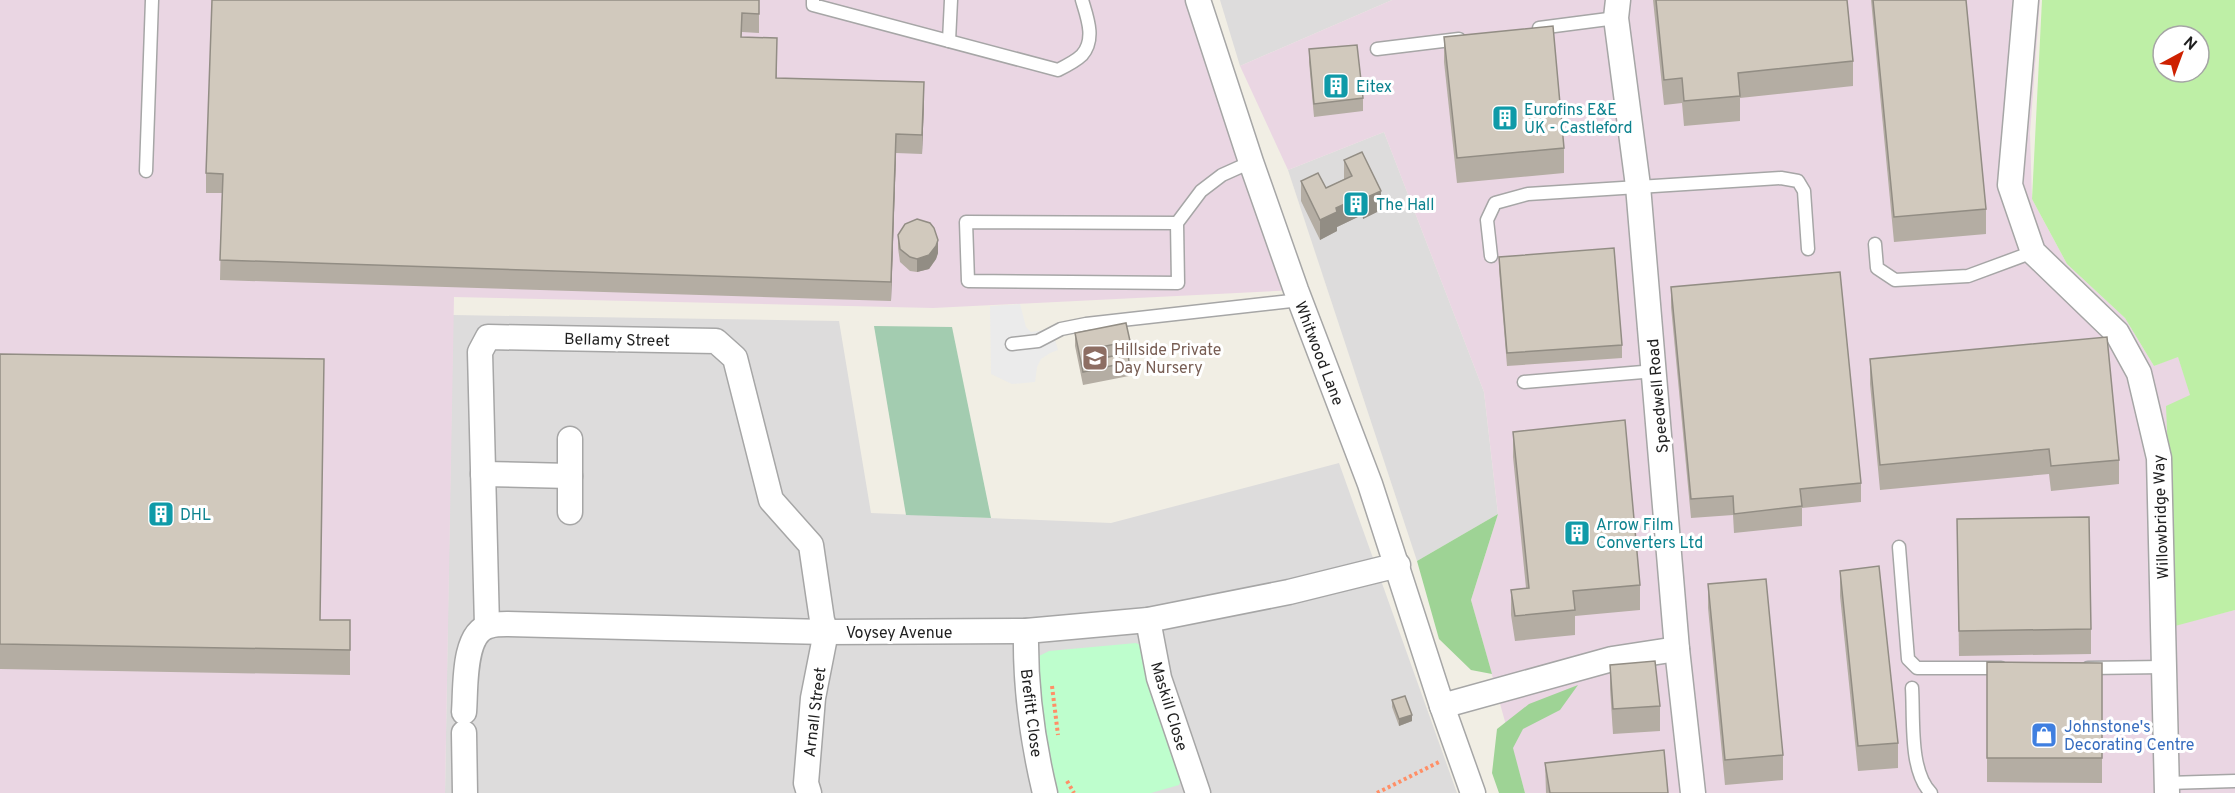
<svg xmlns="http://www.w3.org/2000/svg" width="2235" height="793" font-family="Overpass,sans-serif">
<rect width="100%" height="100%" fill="#f1eee4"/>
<g fill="#dddcdc">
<path d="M1220,0H1392L1240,66Z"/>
<path d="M1384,132L1484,392L1498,514L1417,561L1288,170Z"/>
<path d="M453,315L839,321L871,513L1111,523L1339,463L1457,793H445Z"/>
</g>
<g fill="#ead6e3">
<path d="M0,0H1198L1296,290L933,308L454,297L445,793H0Z"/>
<path d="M1392,0H2040L2030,133L2032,199L2067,264L2125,318L2154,366L2178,356L2191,396L2175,625L2235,610V793H1525L1471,600L1498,514L1484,392L1384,132L1288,170L1240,66Z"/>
</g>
<path fill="#beefa6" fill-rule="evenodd" d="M2042,0H2235V610L2175,626L2166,406L2190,395L2178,357L2154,366L2125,318L2067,264L2032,199ZM2163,36H2199V72H2163Z"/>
<g fill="#9ed395">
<path d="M1498,514L1471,600L1492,674L1471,670L1439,639L1417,561Z"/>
<path d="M1578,685L1560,710L1523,729L1513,748L1525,793H1499L1492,773L1497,729L1529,704Z"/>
</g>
<path fill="#a3ccb0" d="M874,326L952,327L991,518L906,515Z"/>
<path fill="#befecd" d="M1136,643L1144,647L1185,769L1179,785L1151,793H1050L1040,753L1037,657L1049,651Z"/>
<path fill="#ebebeb" d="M1020,304L1026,327L1031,332L1052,329L1058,350L1050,353L1041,359L1037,367L1035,382L1012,384L991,374L990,306Z"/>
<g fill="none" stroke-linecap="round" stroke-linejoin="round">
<defs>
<g id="service">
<path d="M813,0V5L1058,70C1066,66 1076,61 1082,55C1096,39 1087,17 1082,0"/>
<path d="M1539,28L1616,18"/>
<path d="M949,41L951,0"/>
<path d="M1377,49L1459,39"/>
<path d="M146,171L152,0"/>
<path d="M1177,223L966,222L968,281L1178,283L1177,223L1201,191L1222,175L1251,162"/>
<path d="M1875,244L1877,268L1895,280L1968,276L2033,252"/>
<path d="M1491,256L1487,220L1495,203L1528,194L1781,178L1798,181L1804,191L1808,249"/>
<path d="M1012,344L1038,341L1061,329L1086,324L1300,300"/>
<path d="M1524,382L1655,371"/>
<path d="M1899,547L1908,659L1917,668H2001"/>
<path d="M2088,668L2164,667"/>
<path d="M1912,688C1914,719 1909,771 1931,793"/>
<path d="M2167,783L2235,781"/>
</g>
<g id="minor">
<path d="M1198,0L1251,162L1296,290L1370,484L1442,706L1473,793"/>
<path d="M1618,0L1616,18L1638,186L1677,649L1693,793"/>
<path d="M2026,0L2010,185L2033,252L2117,333L2139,373L2159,458L2167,793"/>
<path d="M483,474L570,476V439"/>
<path d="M570,476V512"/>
<path d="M1148,620L1159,678L1198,793"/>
<path d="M487,626L480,352L488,337L716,341L735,358L771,500L811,545L822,620L826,632"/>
<path d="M1026,631C1025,686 1032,739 1045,793"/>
<path d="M1442,706L1612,659L1677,649"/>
<path d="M464,712C466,690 462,633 489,626C494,624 501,624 507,624L826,632L1026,631L1148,620L1289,592L1398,565"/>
<path d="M464,733L465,793"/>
<path d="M809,793L806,783L813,698L826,632"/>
</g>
</defs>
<use href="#service" stroke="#a6a6a6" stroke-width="15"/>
<use href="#minor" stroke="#a6a6a6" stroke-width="27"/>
<g stroke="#ff8f67" stroke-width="4" stroke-dasharray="3 3" stroke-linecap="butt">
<path d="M1052,686L1058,735"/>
<path d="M1067,781L1074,793"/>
<path d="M1377,793L1439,762"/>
</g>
<use href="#service" stroke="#fff" stroke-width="12"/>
<use href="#minor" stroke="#fff" stroke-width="24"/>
</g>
<g fill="#b4ada3">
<path d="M759,0V33L742,32L741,37L777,58V78L924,102L922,154L896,153L891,301L220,280L222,193H206V173Z"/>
<path d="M1653,0H1847L1853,61V86L1740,98V121L1684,126L1682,103L1664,105Z"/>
<path d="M1871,0H1966L1986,209V234L1894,242Z"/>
<path d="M1444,37L1564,148V173L1457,183L1444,62Z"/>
<path d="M1309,49L1363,98V111L1314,117L1309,62Z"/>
<path d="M1344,160L1381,210L1363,219L1362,215L1337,227V231L1320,240L1301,201V181L1326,188L1344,179Z"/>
<path d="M898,235L938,253L936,259L929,269L917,272L910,271L900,262L898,248Z"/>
<path d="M1499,257L1622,345V358L1507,366L1499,270Z"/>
<path d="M1671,287L1861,483V502L1802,508V526L1734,533L1733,515L1691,518L1671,307Z"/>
<path d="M1075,333L1130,341V355H1128L1129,362V376L1083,385L1075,346Z"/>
<path d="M0,354L321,620H350V675L0,669Z"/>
<path d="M1870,359L2119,460V484L2051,491L2049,474L1880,490L1870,384Z"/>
<path d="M1513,432L1640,585V610L1575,616V635L1515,641L1511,615V590L1526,588L1513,457Z"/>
<path d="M1957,519L2091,629V654L1959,656Z"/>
<path d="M1840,571L1898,743V768L1858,771L1840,596Z"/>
<path d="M1708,584L1783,755V780L1725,785L1708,608Z"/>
<path d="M1987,662L2102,663V783L1987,782Z"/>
<path d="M1610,665L1660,706V731L1613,734L1610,689Z"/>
<path d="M1392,700L1412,721L1399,726L1392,707Z"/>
<path d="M1545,763L1668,793H1546Z"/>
</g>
<g fill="#928d84">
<path d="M924,82V102L922,154V135Z"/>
<path d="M896,134V153L891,301V282Z"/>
<path d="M1381,191V210L1363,219V199Z"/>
<path d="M1362,196V215L1337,227V231L1320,240V220L1336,208Z"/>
<path d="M938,240V253L936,259L929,269L917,272V259Z"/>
<path d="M1412,715V721L1399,726V719Z"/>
</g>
<g fill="#d1c9bd" stroke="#928d84" stroke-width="1.5">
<path d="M212,0H759V14L742,13L741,37L777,38L776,78L924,82L922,135L896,134L891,282L220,260L223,174L206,173Z"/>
<path d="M1656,0H1847L1853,61L1738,73L1740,96L1684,101L1682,78L1664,80Z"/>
<path d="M1873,0H1966L1986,209L1894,217Z"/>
<path d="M1553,26L1564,148L1457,158L1444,37Z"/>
<path d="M1357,45L1363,98L1314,104L1309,49Z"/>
<path d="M1362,152L1381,191L1363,199L1362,196L1336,208L1337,212L1320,220L1301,181L1318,173L1326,188L1352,176L1344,160Z"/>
<path d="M917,219L930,223L934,228L938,240L936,246L929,255L917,259L910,257L900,249L898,235L905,224Z"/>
<path d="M1614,248L1622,345L1507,353L1499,257Z"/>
<path d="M1840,272L1861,483L1800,489L1802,506L1734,514L1733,496L1691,499L1671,287Z"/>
<path d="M1126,323L1130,341L1096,348L1098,359L1128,353L1129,362L1083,372L1075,333Z"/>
<path d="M2107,337L2119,460L2051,466L2049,449L1880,465L1870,359Z"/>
<path d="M0,354L324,359L320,620H350V650L0,644Z"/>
<path d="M1625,420L1640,585L1573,591L1575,610L1515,616L1511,590L1529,588L1513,432Z"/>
<path d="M2089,517L2091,629L1959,631L1957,519Z"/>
<path d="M1879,566L1898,743L1858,746L1840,571Z"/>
<path d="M1766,579L1783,755L1725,760L1708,584Z"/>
<path d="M1655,661L1660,706L1613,709L1610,665Z"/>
<path d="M1987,662L2102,663V758H1987Z"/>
<path d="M1405,696L1412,715L1399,719L1392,700Z"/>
<path d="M1664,750L1668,793H1550L1545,763Z"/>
</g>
<defs>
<symbol id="building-square" viewBox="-11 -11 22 22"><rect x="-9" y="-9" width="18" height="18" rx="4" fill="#0f9aa8" stroke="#fff"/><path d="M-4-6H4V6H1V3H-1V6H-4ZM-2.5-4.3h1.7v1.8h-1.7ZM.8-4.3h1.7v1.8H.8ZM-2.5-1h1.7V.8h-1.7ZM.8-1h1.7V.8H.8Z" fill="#fff"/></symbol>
<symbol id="school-square" viewBox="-11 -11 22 22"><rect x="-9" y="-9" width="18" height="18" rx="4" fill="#8d6e63" stroke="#fff"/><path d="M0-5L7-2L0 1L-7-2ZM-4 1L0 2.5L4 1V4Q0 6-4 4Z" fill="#fff"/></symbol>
<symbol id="shop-square" viewBox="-11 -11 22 22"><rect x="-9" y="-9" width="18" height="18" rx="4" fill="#3f7fe0" stroke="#fff"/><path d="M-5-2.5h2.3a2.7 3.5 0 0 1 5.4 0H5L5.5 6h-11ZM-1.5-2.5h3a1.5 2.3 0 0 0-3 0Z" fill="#fff"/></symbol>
</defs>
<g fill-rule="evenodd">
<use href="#building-square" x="1321" y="71" width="30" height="30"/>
<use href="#building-square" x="1490" y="103" width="30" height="30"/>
<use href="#building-square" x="1341" y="189" width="30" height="30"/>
<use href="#school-square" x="1080" y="343" width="30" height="30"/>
<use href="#building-square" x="146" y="499" width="30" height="30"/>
<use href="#building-square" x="1562" y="518" width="30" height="30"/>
<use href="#shop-square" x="2029" y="720" width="30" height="30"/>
</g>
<g text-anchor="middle" stroke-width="6" stroke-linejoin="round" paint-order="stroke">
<g font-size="16" fill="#0d838f" stroke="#fff" text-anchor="start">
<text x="1356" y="92">Eitex</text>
<text x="1524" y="115">Eurofins E&amp;E<tspan x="1524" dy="18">UK - Castleford</tspan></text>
<text x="1376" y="210">The Hall</text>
<text x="180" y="520">DHL</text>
<text x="1596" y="530">Arrow Film<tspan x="1596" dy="18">Converters Ltd</tspan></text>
</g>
<g font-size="16" fill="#1f1f1f" stroke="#fff">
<text transform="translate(617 339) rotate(1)" y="6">Bellamy Street</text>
<text transform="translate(1320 353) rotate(69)" y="6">Whitwood Lane</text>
<text transform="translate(1657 396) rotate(-95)" y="6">Speedwell Road</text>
<text transform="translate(2160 517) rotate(-92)" y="6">Willowbridge Way</text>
<text x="899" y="638">Voysey Avenue</text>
<text transform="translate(1170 706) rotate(73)" y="6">Maskill Close</text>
<text transform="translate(814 712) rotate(-83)" y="6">Arnall Street</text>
<text transform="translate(1032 713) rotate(83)" y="6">Brefitt Close</text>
</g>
<g font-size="16" fill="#785e54" stroke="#fff" text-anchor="start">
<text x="1114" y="355">Hillside Private<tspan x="1114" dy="18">Day Nursery</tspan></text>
</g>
<g font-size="16" fill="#366cbe" stroke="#fff" text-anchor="start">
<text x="2064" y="732">Johnstone's<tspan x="2064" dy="18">Decorating Centre</tspan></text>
</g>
</g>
<g transform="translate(2181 54) rotate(41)"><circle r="28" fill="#ffffff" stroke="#a5a5a5" stroke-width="1.5"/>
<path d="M0-4.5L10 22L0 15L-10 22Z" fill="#ce2100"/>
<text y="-9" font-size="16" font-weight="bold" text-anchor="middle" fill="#1f1f1f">N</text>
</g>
</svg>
